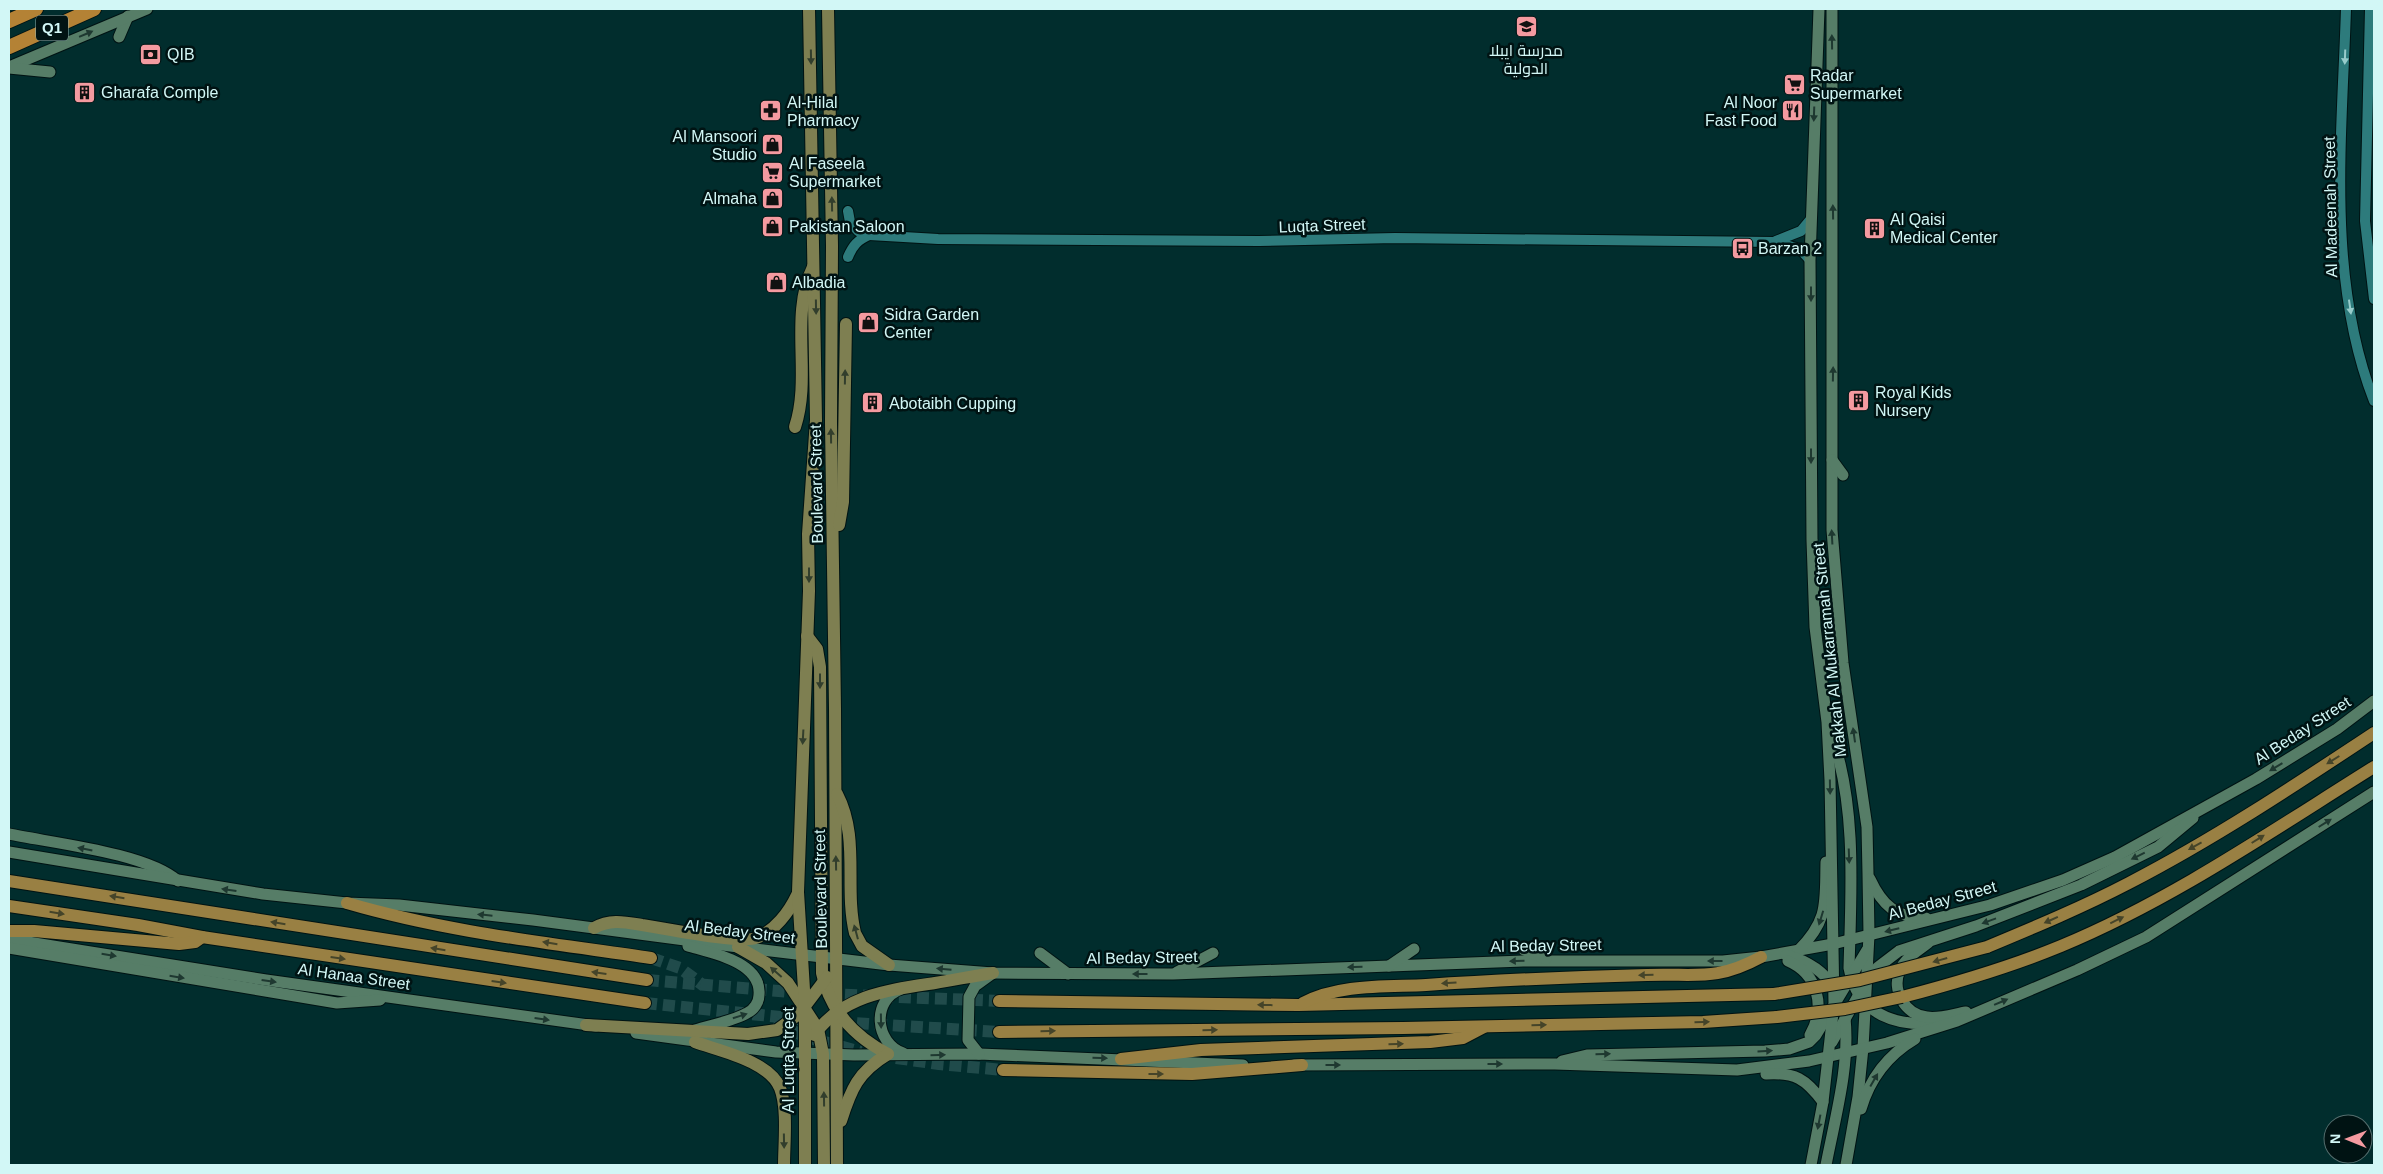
<svg xmlns="http://www.w3.org/2000/svg" width="2383" height="1174" font-family="Arial,Cairo,sans-serif">
<rect width="100%" height="100%" fill="#012d2d"/>
<g fill="none" stroke-linecap="round" stroke-linejoin="round">
<g stroke="#204b4b" stroke-width="12" stroke-dasharray="12 6" stroke-linecap="butt">
<path d="M651,958L680,968L704,986"/>
<path d="M647,980L802,993"/>
<path d="M827,994L999,1001"/>
<path d="M645,1003L799,1019"/>
<path d="M774,1022L806,1037L861,1052"/>
<path d="M839,1022L999,1032"/>
<path d="M896,1058L939,1064L1003,1070"/>
</g>
<defs>
<g id="tertiary">
<path d="M2346,9C2342,138 2326,278 2374,401"/>
<path d="M2370,9L2365,221L2374,299"/>
<path d="M848,211L850,222L858,231L869,235L938,239L1259,241L1395,238L1775,242L1800,249L1810,260"/>
<path d="M1776,241L1801,231L1811,219"/>
<path d="M848,257C853,245 858,240 869,235"/>
</g>
<g id="secondary">
<path d="M1832,9V530L1843,663L1867,827L1868,874L1869,935L1863,1048L1858,1097L1846,1165"/>
<path d="M119,37L128,16"/>
<path d="M9,67L147,9"/>
<path d="M9,68L50,72"/>
<path d="M1832,460L1843,475"/>
<path d="M1832,736C1857,808 1851,893 1849,968C1858,1016 1897,1027 1940,1023"/>
<path d="M9,834C52,843 147,853 178,881"/>
<path d="M9,852L263,894L347,903L399,905L533,920L738,947L889,965L993,973L1173,974L1523,961H1723L1761,957L1833,944L1990,905L2063,880L2115,857L2256,779L2337,729L2374,701"/>
<path d="M1870,879C1882,905 1896,918 1926,918"/>
<path d="M9,939L266,980L596,1026"/>
<path d="M1928,943C1918,951 1905,958 1900,970C1891,990 1905,1015 1927,1017C1939,1019 1954,1014 1966,1012"/>
<path d="M688,946C712,953 762,962 759,995C759,1002 754,1010 747,1013C734,1021 710,1025 695,1030"/>
<path d="M9,948L337,1003L380,1000"/>
<path d="M1524,950L1546,959"/>
<path d="M1798,951C1829,920 1825,903 1826,862"/>
<path d="M1040,953L1068,974"/>
<path d="M1786,955C1805,960 1824,971 1835,989"/>
<path d="M1788,961C1818,974 1826,1007 1810,1035"/>
<path d="M1389,966L1414,949"/>
<path d="M1177,972L1213,953"/>
<path d="M901,989C871,1000 875,1043 903,1053"/>
<path d="M636,1033L776,1052L854,1055L979,1054L1243,1065"/>
<path d="M1832,1042L1866,982L1878,967L1899,951L1976,926L2081,885L2158,847L2193,818"/>
<path d="M979,1054L968,1040L969,997L975,986L993,973"/>
<path d="M1562,1061L1587,1055L1765,1051L1789,1049L1809,1042L1816,1035L1867,950"/>
<path d="M1294,1065L1555,1064L1737,1070L1809,1061L1887,1043L1957,1021L2077,970L2146,937L2374,792"/>
<path d="M1766,1074C1795,1072 1806,1079 1823,1102"/>
<path d="M1861,1109C1870,1078 1888,1055 1915,1039"/>
<path d="M1811,1165L1823,1102L1834,1004L1830,780L1827,722L1815,627L1812,540L1810,260L1819,9"/>
<path d="M1826,1165C1835,1118 1850,1066 1845,1018"/>
</g>
<g id="primary">
<path d="M828,9L832,246L831,423L835,708L837,1165"/>
<path d="M795,427C812,376 789,316 813,267"/>
<path d="M839,525L843,502L846,324"/>
<path d="M807,636L817,649L820,667L822,973C830,1011 855,1037 888,1054"/>
<path d="M837,794C860,838 844,887 855,933L862,946L889,965"/>
<path d="M594,928C610,919 624,922 642,925C663,928 740,944 756,938C775,931 789,912 797,895"/>
<path d="M738,947L766,963L788,983L818,1029L823,1054L824,1165"/>
<path d="M586,1025L748,1034L777,1030L799,1014L827,977"/>
<path d="M814,1035C843,995 889,990 935,983C954,980 973,976 993,973"/>
<path d="M695,1042C720,1051 769,1061 780,1088C788,1108 784,1144 784,1165"/>
<path d="M841,1121C851,1089 858,1072 888,1054"/>
<path d="M805,1165V1006L798,892L809,591L808,534L816,420L809,9"/>
</g>
<g id="trunk">
<path d="M9,881L647,980"/>
<path d="M347,903C446,932 549,943 651,958"/>
<path d="M9,906L138,925L202,937L645,1003"/>
<path d="M9,931H34L179,944L195,942L202,937"/>
<path d="M1987,947C2035,927 2083,907 2129,883C2214,839 2294,786 2374,733"/>
<path d="M1902,997C1956,983 2010,967 2061,946C2172,900 2273,830 2374,767"/>
<path d="M999,1001L1298,1005L1774,994"/>
<path d="M1303,1003C1339,984 1385,987 1426,985C1499,980 1573,977 1647,975C1695,973 1715,982 1761,957"/>
<path d="M999,1032L1403,1028L1703,1022L1777,1017"/>
<path d="M1121,1059L1201,1050L1430,1042L1463,1038L1484,1027"/>
<path d="M1003,1070L1192,1074L1302,1065"/>
</g>
<g id="motorway">
<path d="M9,21L36,9"/>
<path d="M9,47L94,9"/>
</g>
</defs>
<use href="#tertiary" stroke="#001313" stroke-width="12"/>
<use href="#secondary" stroke="#001313" stroke-width="13"/>
<use href="#primary" stroke="#001313" stroke-width="14"/>
<use href="#trunk" stroke="#001313" stroke-width="14"/>
<use href="#motorway" stroke="#001313" stroke-width="16"/>
<use href="#tertiary" stroke="#2d7b7c" stroke-width="10"/>
<use href="#secondary" stroke="#567d67" stroke-width="11"/>
<use href="#primary" stroke="#7e7f51" stroke-width="12"/>
<use href="#trunk" stroke="#998043" stroke-width="12"/>
<use href="#motorway" stroke="#b48235" stroke-width="14"/>
<defs>
<g id="trunk-bridge">
<path d="M1774,994L1860,980L1987,947"/>
<path d="M1777,1017L1845,1009L1902,997"/>
</g>
</defs>
<use href="#trunk-bridge" stroke="#001313" stroke-width="14" stroke-linecap="butt"/>
<use href="#trunk-bridge" stroke="#998043" stroke-width="12"/>
</g>
<defs><path id="oneway-solid" d="M-6-.8H1V-3.2L6.5 0L1 3.2V.8H-6Z" transform="scale(1.25)"/></defs>
<g fill="#1e3830">
<use href="#oneway-solid" transform="translate(86 34) rotate(-23)"/>
<use href="#oneway-solid" transform="translate(1832 42) rotate(-91)"/>
<use href="#oneway-solid" transform="translate(1814 114) rotate(92)"/>
<use href="#oneway-solid" transform="translate(1833 212) rotate(-91)"/>
<use href="#oneway-solid" transform="translate(1811 294) rotate(90)"/>
<use href="#oneway-solid" transform="translate(1833 374) rotate(-89)"/>
<use href="#oneway-solid" transform="translate(1811 456) rotate(90)"/>
<use href="#oneway-solid" transform="translate(1832 537) rotate(-93)"/>
<use href="#oneway-solid" transform="translate(1854 735) rotate(-98)"/>
<use href="#oneway-solid" transform="translate(2276 767) rotate(149)"/>
<use href="#oneway-solid" transform="translate(1830 787) rotate(89)"/>
<use href="#oneway-solid" transform="translate(2325 823) rotate(-32)"/>
<use href="#oneway-solid" transform="translate(85 849) rotate(-169)"/>
<use href="#oneway-solid" transform="translate(1849 856) rotate(88)"/>
<use href="#oneway-solid" transform="translate(2138 856) rotate(154)"/>
<use href="#oneway-solid" transform="translate(229 890) rotate(-172)"/>
<use href="#oneway-solid" transform="translate(485 915) rotate(-174)"/>
<use href="#oneway-solid" transform="translate(1821 918) rotate(107)"/>
<use href="#oneway-solid" transform="translate(1989 921) rotate(160)"/>
<use href="#oneway-solid" transform="translate(1892 930) rotate(166)"/>
<use href="#oneway-solid" transform="translate(109 955) rotate(9)"/>
<use href="#oneway-solid" transform="translate(1517 961) rotate(178)"/>
<use href="#oneway-solid" transform="translate(1715 961) rotate(180)"/>
<use href="#oneway-solid" transform="translate(1355 967) rotate(178)"/>
<use href="#oneway-solid" transform="translate(944 969) rotate(-175)"/>
<use href="#oneway-solid" transform="translate(1140 974) rotate(-180)"/>
<use href="#oneway-solid" transform="translate(177 977) rotate(9)"/>
<use href="#oneway-solid" transform="translate(269 981) rotate(8)"/>
<use href="#oneway-solid" transform="translate(2001 1002) rotate(-23)"/>
<use href="#oneway-solid" transform="translate(740 1016) rotate(-17)"/>
<use href="#oneway-solid" transform="translate(542 1019) rotate(8)"/>
<use href="#oneway-solid" transform="translate(881 1021) rotate(89)"/>
<use href="#oneway-solid" transform="translate(1765 1051) rotate(-3)"/>
<use href="#oneway-solid" transform="translate(1603 1054) rotate(-1)"/>
<use href="#oneway-solid" transform="translate(938 1055) rotate(-1)"/>
<use href="#oneway-solid" transform="translate(1100 1058) rotate(2)"/>
<use href="#oneway-solid" transform="translate(1495 1064)"/>
<use href="#oneway-solid" transform="translate(1333 1065)"/>
<use href="#oneway-solid" transform="translate(1874 1080) rotate(-60)"/>
<use href="#oneway-solid" transform="translate(1819 1122) rotate(101)"/>
</g>
<g fill="#323e2c">
<use href="#oneway-solid" transform="translate(811 57) rotate(89)"/>
<use href="#oneway-solid" transform="translate(832 204) rotate(-91)"/>
<use href="#oneway-solid" transform="translate(816 307) rotate(89)"/>
<use href="#oneway-solid" transform="translate(845 377) rotate(-89)"/>
<use href="#oneway-solid" transform="translate(831 436) rotate(-91)"/>
<use href="#oneway-solid" transform="translate(809 575) rotate(90)"/>
<use href="#oneway-solid" transform="translate(820 681) rotate(90)"/>
<use href="#oneway-solid" transform="translate(803 737) rotate(93)"/>
<use href="#oneway-solid" transform="translate(836 863) rotate(-91)"/>
<use href="#oneway-solid" transform="translate(856 932) rotate(-105)"/>
<use href="#oneway-solid" transform="translate(776 972) rotate(-139)"/>
<use href="#oneway-solid" transform="translate(824 1099) rotate(-91)"/>
<use href="#oneway-solid" transform="translate(784 1141) rotate(89)"/>
</g>
<g fill="#98cccb">
<use href="#oneway-solid" transform="translate(2345 57) rotate(92)"/>
<use href="#oneway-solid" transform="translate(2350 307) rotate(82)"/>
</g>
<g fill="#454429">
<use href="#oneway-solid" transform="translate(2333 760) rotate(148)"/>
<use href="#oneway-solid" transform="translate(2258 839) rotate(-32)"/>
<use href="#oneway-solid" transform="translate(2195 846) rotate(151)"/>
<use href="#oneway-solid" transform="translate(117 897) rotate(-171)"/>
<use href="#oneway-solid" transform="translate(57 913) rotate(9)"/>
<use href="#oneway-solid" transform="translate(2051 920) rotate(156)"/>
<use href="#oneway-solid" transform="translate(2117 920) rotate(-26)"/>
<use href="#oneway-solid" transform="translate(278 923) rotate(-171)"/>
<use href="#oneway-solid" transform="translate(550 943) rotate(-171)"/>
<use href="#oneway-solid" transform="translate(438 949) rotate(-171)"/>
<use href="#oneway-solid" transform="translate(338 958) rotate(8)"/>
<use href="#oneway-solid" transform="translate(1940 960) rotate(164)"/>
<use href="#oneway-solid" transform="translate(599 973) rotate(-172)"/>
<use href="#oneway-solid" transform="translate(1646 975) rotate(178)"/>
<use href="#oneway-solid" transform="translate(499 982) rotate(8)"/>
<use href="#oneway-solid" transform="translate(1449 983) rotate(176)"/>
<use href="#oneway-solid" transform="translate(1265 1005) rotate(-179)"/>
<use href="#oneway-solid" transform="translate(1702 1022) rotate(-2)"/>
<use href="#oneway-solid" transform="translate(1539 1025) rotate(-1)"/>
<use href="#oneway-solid" transform="translate(1210 1030) rotate(-1)"/>
<use href="#oneway-solid" transform="translate(1048 1031) rotate(-1)"/>
<use href="#oneway-solid" transform="translate(1396 1044) rotate(-2)"/>
<use href="#oneway-solid" transform="translate(1156 1074)"/>
</g>
<defs>
<symbol id="school-square" viewBox="-11 -11 22 22"><rect x="-9" y="-9" width="18" height="18" rx="4" fill="#f49aa0" stroke="#001313"/><path d="M0-5L7-2L0 1L-7-2ZM-4 1L0 2.5L4 1V4Q0 6-4 4Z" fill="#111"/></symbol>
<symbol id="bank-square" viewBox="-11 -11 22 22"><rect x="-9" y="-9" width="18" height="18" rx="4" fill="#f49aa0" stroke="#001313"/><path d="M-6-4H6V4H-6ZM0-2.3a2.3 2.3 0 1 0 0 4.6a2.3 2.3 0 1 0 0-4.6Z" fill="#111"/></symbol>
<symbol id="supermarket-square" viewBox="-11 -11 22 22"><rect x="-9" y="-9" width="18" height="18" rx="4" fill="#f49aa0" stroke="#001313"/><path d="M-6-5.5h2.5l.6 2H6L4.5 2H-2.5L-4.4-4H-6ZM-1.5 3.2a1.3 1.3 0 1 0 .1 0ZM3 3.2a1.3 1.3 0 1 0 .1 0Z" fill="#111"/></symbol>
<symbol id="building-square" viewBox="-11 -11 22 22"><rect x="-9" y="-9" width="18" height="18" rx="4" fill="#f49aa0" stroke="#001313"/><path d="M-4-6H4V6H1V3H-1V6H-4ZM-2.5-4.3h1.7v1.8h-1.7ZM.8-4.3h1.7v1.8H.8ZM-2.5-1h1.7V.8h-1.7ZM.8-1h1.7V.8H.8Z" fill="#111"/></symbol>
<symbol id="pharmacy-square" viewBox="-11 -11 22 22"><rect x="-9" y="-9" width="18" height="18" rx="4" fill="#f49aa0" stroke="#001313"/><path d="M-2-6h4v4h4v4h-4v4h-4v-4h-4v-4h4Z" fill="#111"/></symbol>
<symbol id="restaurant-square" viewBox="-11 -11 22 22"><rect x="-9" y="-9" width="18" height="18" rx="4" fill="#f49aa0" stroke="#001313"/><path d="M-5-6h1v4h1v-4h1v4h1v-4h1v5L-1.5 .5V6h-2V.5L-5-1ZM5-6V6H3V1.5H1.5Q1.5-4 5-6Z" fill="#111"/></symbol>
<symbol id="shop-square" viewBox="-11 -11 22 22"><rect x="-9" y="-9" width="18" height="18" rx="4" fill="#f49aa0" stroke="#001313"/><path d="M-5-2.5h2.3a2.7 3.5 0 0 1 5.4 0H5L5.5 6h-11ZM-1.5-2.5h3a1.5 2.3 0 0 0-3 0Z" fill="#111"/></symbol>
<symbol id="bus-square" viewBox="-11 -11 22 22"><rect x="-9" y="-9" width="18" height="18" rx="4" fill="#f49aa0" stroke="#001313"/><path d="M-5-6H5V4H4V6H2V4H-2V6H-4V4H-5ZM-3.5-4V0h7V-4ZM-3.5 1.2v1.5H-2V1.2ZM2 1.2v1.5H3.5V1.2Z" fill="#111"/></symbol>
</defs>
<g fill-rule="evenodd">
<use href="#school-square" x="1514" y="14" width="25" height="25"/>
<use href="#bank-square" x="138" y="42" width="25" height="25"/>
<use href="#supermarket-square" x="1782" y="72" width="25" height="25"/>
<use href="#building-square" x="72" y="80" width="25" height="25"/>
<use href="#pharmacy-square" x="758" y="98" width="25" height="25"/>
<use href="#restaurant-square" x="1780" y="98" width="25" height="25"/>
<use href="#shop-square" x="760" y="132" width="25" height="25"/>
<use href="#supermarket-square" x="760" y="160" width="25" height="25"/>
<use href="#shop-square" x="760" y="186" width="25" height="25"/>
<use href="#shop-square" x="760" y="214" width="25" height="25"/>
<use href="#building-square" x="1862" y="216" width="25" height="25"/>
<use href="#bus-square" x="1730" y="236" width="25" height="25"/>
<use href="#shop-square" x="764" y="270" width="25" height="25"/>
<use href="#shop-square" x="856" y="310" width="25" height="25"/>
<use href="#building-square" x="1846" y="388" width="25" height="25"/>
<use href="#building-square" x="860" y="390" width="25" height="25"/>
</g>
<g text-anchor="middle" stroke-width="5" stroke-linejoin="round" paint-order="stroke">
<rect fill="#001313" stroke="#93b3b2" stroke-width="1" x="36" y="15.5" width="32" height="25" rx="4"/>
<g font-size="15" font-weight="bold" fill="#d2f7f6">
<text x="52" y="33">Q1</text>
</g>
<g font-size="16" fill="#d2f7f6" stroke="#001313" text-anchor="start">
<text x="1526" y="56" text-anchor="middle">مدرسة ايبلا<tspan x="1526" dy="18">الدولية</tspan></text>
<text x="167" y="60">QIB</text>
<text x="1810" y="81">Radar<tspan x="1810" dy="18">Supermarket</tspan></text>
<text x="101" y="98">Gharafa Comple</text>
<text x="787" y="108">Al-Hilal<tspan x="787" dy="18">Pharmacy</tspan></text>
<text x="1777" y="108" text-anchor="end">Al Noor<tspan x="1777" dy="18">Fast Food</tspan></text>
<text x="757" y="142" text-anchor="end">Al Mansoori<tspan x="757" dy="18">Studio</tspan></text>
<text x="789" y="169">Al Faseela<tspan x="789" dy="18">Supermarket</tspan></text>
<text x="757" y="204" text-anchor="end">Almaha</text>
<text x="1890" y="225">Al Qaisi<tspan x="1890" dy="18">Medical Center</tspan></text>
<text x="789" y="232">Pakistan Saloon</text>
<text x="1758" y="254">Barzan 2</text>
<text x="792" y="288">Albadia</text>
<text x="884" y="320">Sidra Garden<tspan x="884" dy="18">Center</tspan></text>
<text x="1875" y="398">Royal Kids<tspan x="1875" dy="18">Nursery</tspan></text>
<text x="889" y="409">Abotaibh Cupping</text>
</g>
<g font-size="16" fill="#d2f7f6" stroke="#001313">
<text transform="translate(2330 207) rotate(-91)" y="6">Al Madeenah Street</text>
<text transform="translate(1322 225) rotate(-2)" y="6">Luqta Street</text>
<text transform="translate(816 484) rotate(-91)" y="6">Boulevard Street</text>
<text transform="translate(1829 650) rotate(-96)" y="6">Makkah Al Mukarramah Street</text>
<text transform="translate(2302 730) rotate(-33)" y="6">Al Beday Street</text>
<text transform="translate(820 889) rotate(-91)" y="6">Boulevard Street</text>
<text transform="translate(1942 900) rotate(-15)" y="6">Al Beday Street</text>
<text transform="translate(740 931) rotate(7)" y="6">Al Beday Street</text>
<text transform="translate(1546 945) rotate(-1)" y="6">Al Beday Street</text>
<text transform="translate(1142 957) rotate(-1)" y="6">Al Beday Street</text>
<text transform="translate(354 976) rotate(8)" y="6">Al Hanaa Street</text>
<text transform="translate(788 1060) rotate(-90)" y="6">Al Luqta Street</text>
</g>
</g>
<rect width="2383" height="1174" fill="none" stroke="#d2f7f6" stroke-width="20"/>
<g transform="translate(2348 1139) rotate(271)"><circle r="24" fill="#001313" stroke="#546e6e"/>
<path d="M0-4L9 19L0 12L-9 19Z" fill="#f49aa0"/>
<text y="-8" font-size="14" font-weight="bold" text-anchor="middle" fill="#d2f7f6">N</text>
</g>
</svg>
